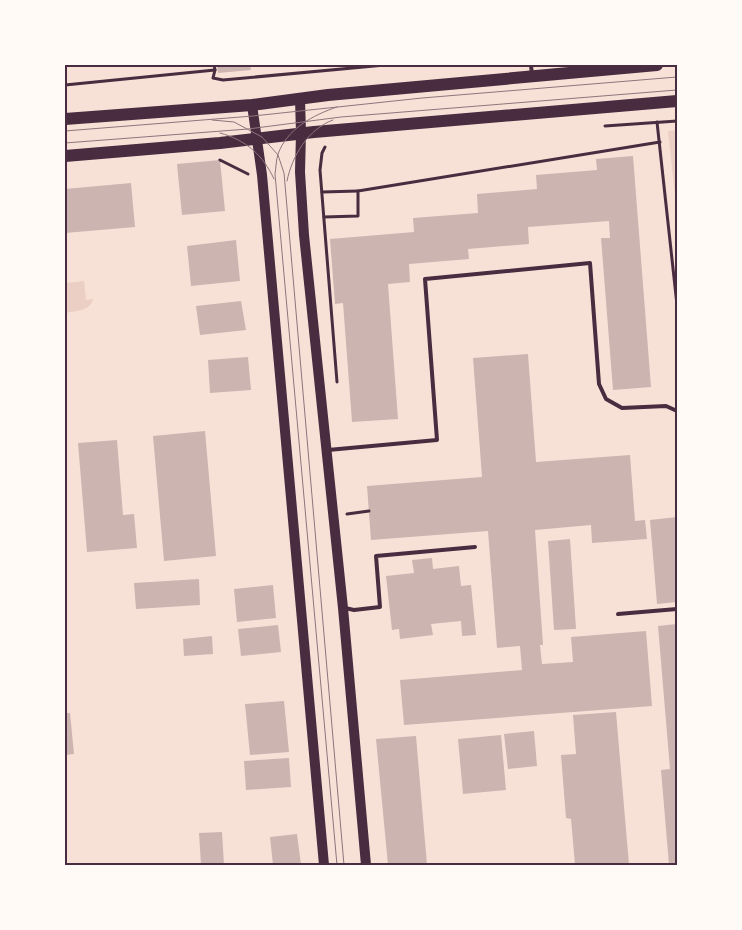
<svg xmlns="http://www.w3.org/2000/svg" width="742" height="930" font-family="'Noto Serif',serif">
<rect width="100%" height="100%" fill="#f7e1d7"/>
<g fill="#ebcfc5">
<path d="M677,130V215L668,131Z"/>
<path d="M84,281L86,300L93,299C91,311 75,311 65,313V283Z"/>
</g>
<g fill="#ccb4b1">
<path d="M217,65H250L251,70L218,73Z"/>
<path d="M633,156L651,387L613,390L601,238H610L609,221L528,227L529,244L468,249L469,259L409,264L410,282L388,284L398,419L352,422L343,303L335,304L330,239L414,232L413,218L478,213L477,194L537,189L536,175L597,170L596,159Z"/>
<path d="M220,160L225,211L182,215L177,164Z"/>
<path d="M131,183L135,227L65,233V189Z"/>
<path d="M236,240L240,281L191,286L187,246Z"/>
<path d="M241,301L246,330L200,335L196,306Z"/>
<path d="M528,354L536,462L630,455L635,521L645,520L647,539L592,543L591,525L535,530L543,645H540L542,664L573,662L571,637L646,631L652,706L404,725L400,680L522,670L520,646L497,648L488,531L371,540L367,486L482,477L473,358Z"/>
<path d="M248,357L251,390L210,393L208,360Z"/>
<path d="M205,431L216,556L164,561L153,436Z"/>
<path d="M117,440L123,515L134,514L137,548L87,552L78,443Z"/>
<path d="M677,517V602L657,604L650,520Z"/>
<path d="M570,539L576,629L554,630L548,541Z"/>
<path d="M432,558L433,569L459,566L461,586L471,585L476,635L462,636L461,621L431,624L433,635L400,639L399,629L392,630L386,576L414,573L412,560Z"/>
<path d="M199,579L200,605L136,609L134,583Z"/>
<path d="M273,585L276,618L237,622L234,589Z"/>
<path d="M677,624V865H669L661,770L670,769L658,626Z"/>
<path d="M278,625L281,652L241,656L238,629Z"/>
<path d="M212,636L213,654L184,656L183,639Z"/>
<path d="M284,701L289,752L250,755L245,704Z"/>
<path d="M616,712L629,865H575L571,819L566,818L561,755L576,754L573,715Z"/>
<path d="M65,713H70L74,754L65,755Z"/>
<path d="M534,731L537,766L508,769L504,734Z"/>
<path d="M501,735L506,790L463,794L458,739Z"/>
<path d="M416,736L427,865H388L376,739Z"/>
<path d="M289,758L291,787L246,790L244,761Z"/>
<path d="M222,832L224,865H201L199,833Z"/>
<path d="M297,834L301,865H273L270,837Z"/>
</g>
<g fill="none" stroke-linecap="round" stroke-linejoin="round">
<g stroke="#4a2c40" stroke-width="3">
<path d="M214,65L215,70L213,78L223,80L385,65"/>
<path d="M65,85L215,70"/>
<path d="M657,122L677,305"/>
<path d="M605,126L677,121"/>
<path d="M325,147L322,153L320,170L337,382"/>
<path d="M220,160L248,174"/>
<path d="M322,192L358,191"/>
<path d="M324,217L358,216V191L660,142"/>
<path d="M347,514L369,511"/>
</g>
<g stroke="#4a2c40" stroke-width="4">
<path d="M531,65L532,75"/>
<path d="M328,450L437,440L425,279L590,263L599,384L606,399L622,408L666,406L677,411"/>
<path d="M345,608L354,610L380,607L376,556L475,547"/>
<path d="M618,614L677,609"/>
</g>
<g stroke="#4a2c40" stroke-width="10">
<path d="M300,99L301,133L300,172L304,235L343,608L366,865"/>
<path d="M252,105L262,175L324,865"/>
</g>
<g stroke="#4a2c40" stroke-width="12">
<path d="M65,119L252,105L328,95L657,65"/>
<path d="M65,156L220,143L314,132L677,101"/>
</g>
<g stroke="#8f747c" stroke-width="1">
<path d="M212,120L234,122L262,137L278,155L284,173L344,865"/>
<path d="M65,131L253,116L422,98L677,77"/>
<path d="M220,133C246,140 263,155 274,179"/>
<path d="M65,143L248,129L341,117L677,90"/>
<path d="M287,181C292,156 308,129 333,120"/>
<path d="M337,865L275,174C276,168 276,160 278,154C287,129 313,115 337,107"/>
</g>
</g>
<rect width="742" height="930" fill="none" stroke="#fffaf5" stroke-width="132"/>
<rect x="66" y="66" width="610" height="798" fill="none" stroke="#4a2c40" stroke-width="2"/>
</svg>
